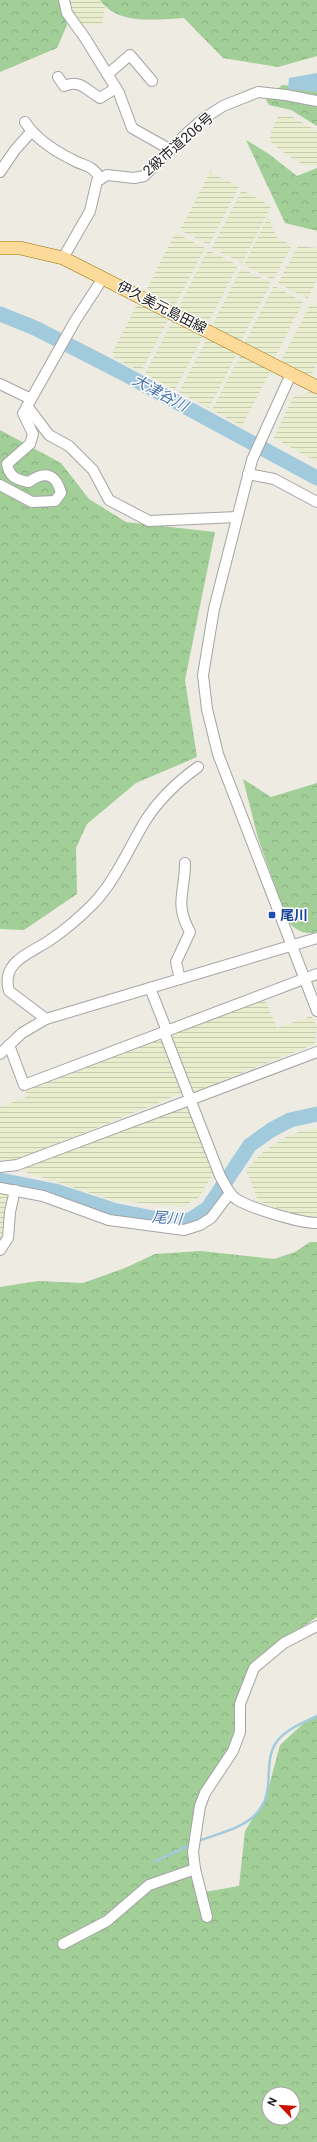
<svg xmlns="http://www.w3.org/2000/svg" width="317" height="2142" font-family="Roboto,'Noto Sans JP',sans-serif">
<defs>
<pattern id="farmland-rules" width="6" height="5" patternUnits="userSpaceOnUse"><rect width="6" height="5" fill="#e8edcd"/><path d="M0 2.5h6" fill="none" stroke="#c7cbb0"/></pattern>
<pattern id="forest-crowns" width="20" height="18" patternUnits="userSpaceOnUse"><rect width="20" height="18" fill="#a2ce97"/><path d="M2 6a3 3 0 1 1 6 0M12 15a3 3 0 1 1 6 0" fill="none" stroke="#8bb082"/></pattern>
</defs>
<rect width="100%" height="100%" fill="#eeebe2"/>
<g fill="url(#farmland-rules)">
<path d="M64,0H100L105,8L102,24L67,25Z"/>
<path d="M278,116L293,117L317,131V165H304L288,156L270,141V135Z"/>
<path d="M210,172L239,187L209,245L180,230Z"/>
<path d="M242,190L271,206L242,263L212,248Z"/>
<path d="M268,217L277,238L292,245L273,280L244,265Z"/>
<path d="M175,233L205,248L175,306L146,291Z"/>
<path d="M298,246L317,248V279L308,299L278,283Z"/>
<path d="M208,250L238,265L208,323L178,308Z"/>
<path d="M241,268L271,283L241,341L212,326Z"/>
<path d="M274,286L303,302L274,359L244,344Z"/>
<path d="M139,300L170,316L141,372L111,356Z"/>
<path d="M311,303L317,306V364L311,376L281,361Z"/>
<path d="M174,318L204,334L175,390L145,374Z"/>
<path d="M208,336L238,352L209,408L179,392Z"/>
<path d="M241,354L271,370L242,426L212,410Z"/>
<path d="M310,392L317,395V462L274,438L293,397Z"/>
<path d="M264,997L277,1028L311,1016L317,1026L315,1044L193,1092L171,1034Z"/>
<path d="M163,1036L185,1092L19,1159L9,1162H0V1107L27,1097L25,1088Z"/>
<path d="M189,1106L214,1173L198,1198L182,1207L112,1200L26,1172L23,1168Z"/>
<path d="M313,1128H317V1217L295,1214L258,1201L246,1170L263,1152L289,1135Z"/>
<path d="M0,1191L10,1193L9,1235L0,1247Z"/>
</g>
<g fill="url(#forest-crowns)" fill-rule="evenodd">
<path d="M0,0H60L67,25L57,48L0,72Z"/>
<path d="M100,0H317V56L278,67L223,58L184,18C157,19 118,26 100,0Z"/>
<path d="M282,85L317,88V126L291,110L269,105L266,100Z"/>
<path d="M246,140L269,154L297,176L317,168V231L285,223Z"/>
<path d="M0,430L61,463L89,499L126,522L215,532L185,680L197,757L136,783L87,824L76,848L77,894L24,930L0,929Z"/>
<path d="M243,779L271,797L317,783V932C304,935 297,931 288,922L258,838Z"/>
<path d="M310,1242H317V1617L269,1651L241,1684L234,1741L195,1820L189,1864L199,1893L239,1886L245,1831L266,1797L280,1745L306,1721L317,1717V2142H0V1287L38,1281L83,1283L125,1268L155,1254L201,1251L274,1259L295,1252ZM269,2094H293V2118H269Z"/>
</g>
<path fill="#a2cadd" d="M317,73V92L288,89L289,78Z"/>
<g fill="none" stroke-linecap="round" stroke-linejoin="round">
<g stroke="#a2cadd" stroke-width="2.5">
<path d="M196,1842C216,1834 243,1829 257,1813C277,1792 261,1760 278,1740C287,1729 304,1722 317,1716"/>
<path d="M154,1862L192,1844"/>
</g>
<g stroke="#a2cadd" stroke-width="15">
<path d="M0,314L35,328L119,371L317,478"/>
<path d="M0,1180L55,1191L113,1210L168,1221L190,1220L208,1208L250,1145L271,1130L290,1120L317,1114"/>
</g>
<defs>
<g id="minor">
<path d="M64,0L67,13L85,38L119,93L132,128L171,150"/>
<path d="M108,74L130,55L152,81"/>
<path d="M58,77L64,86C80,79 86,90 100,98L116,88"/>
<path d="M25,122C36,139 53,150 71,159C86,168 89,162 101,179"/>
<path d="M0,172L15,150L31,132"/>
<path d="M63,258L90,211L97,181L107,175L134,178L144,176L187,133L203,119L223,106L258,92L286,95L317,101"/>
<path d="M291,374L252,460L214,609L203,675L207,709L218,754L317,1011"/>
<path d="M0,384L31,399"/>
<path d="M27,406L49,435L69,446L93,470L109,500L149,521L237,517"/>
<path d="M25,410L75,321L103,278"/>
<path d="M248,474L274,479L317,502"/>
<path d="M0,485L32,502L55,501L61,493C56,474 45,470 29,482C17,480 9,477 7,464L30,444L33,434L23,413"/>
<path d="M180,979L176,962L190,932C174,903 185,893 185,863"/>
<path d="M150,988L167,1031"/>
<path d="M46,1019L9,991C0,961 32,953 50,940C65,930 79,918 92,905C114,883 128,850 144,823C158,800 177,782 198,767"/>
<path d="M164,1032L220,1176C224,1183 229,1194 236,1199C250,1208 300,1223 317,1223"/>
<path d="M9,1045L24,1085L317,974"/>
<path d="M0,1054L22,1033L46,1019L317,938"/>
<path d="M0,1167L17,1165L317,1052"/>
<path d="M0,1188L43,1196L109,1220L184,1230L200,1225L211,1218L230,1193"/>
<path d="M0,1250L8,1238L10,1212L15,1190"/>
<path d="M207,1917L195,1869L193,1852L200,1806L205,1793L233,1751L240,1732V1704L254,1668L284,1643L317,1626"/>
<path d="M63,1944L107,1921L149,1885L195,1869"/>
</g>
<path id="major" d="M0,248H20L63,258L317,387"/>
</defs>
<use href="#minor" stroke="#a4a4a4" stroke-width="12"/>
<use href="#major" stroke="#967100" stroke-width="14"/>
<use href="#minor" stroke="#fff" stroke-width="10"/>
<use href="#major" stroke="#fcda99" stroke-width="13"/>
</g>
<rect fill="#1a4fb4" stroke="#fff" stroke-width="1.5" x="268" y="911" width="8" height="8" rx="2"/>
<g text-anchor="middle" stroke-width="3" stroke-linejoin="round" paint-order="stroke">
<g font-size="14" fill="#1d1d1d" stroke="#fff">
<text transform="translate(178 144) rotate(-41)" y="5">2級市道206号</text>
<text transform="translate(162 307) rotate(27)" y="5">伊久美元島田線</text>
</g>
<g font-size="14" font-weight="bold" fill="#164399" stroke="#fff" text-anchor="start">
<text x="280" y="920">尾川</text>
</g>
<g font-size="15" font-style="italic" fill="#4972ad" stroke="#fff">
<text transform="translate(160 393) rotate(28)" y="5">大津谷川</text>
<text transform="translate(167 1218) rotate(5)" y="5">尾川</text>
</g>
</g>
<g transform="translate(281 2106) rotate(295)"><circle r="19" fill="#ffffff" stroke="#a5a5a5"/>
<path d="M0-3L7 15L0 10L-7 15Z" fill="#ca1100"/>
<text y="-6" font-size="11" font-weight="bold" text-anchor="middle" fill="#1d1d1d">N</text>
</g>
</svg>
